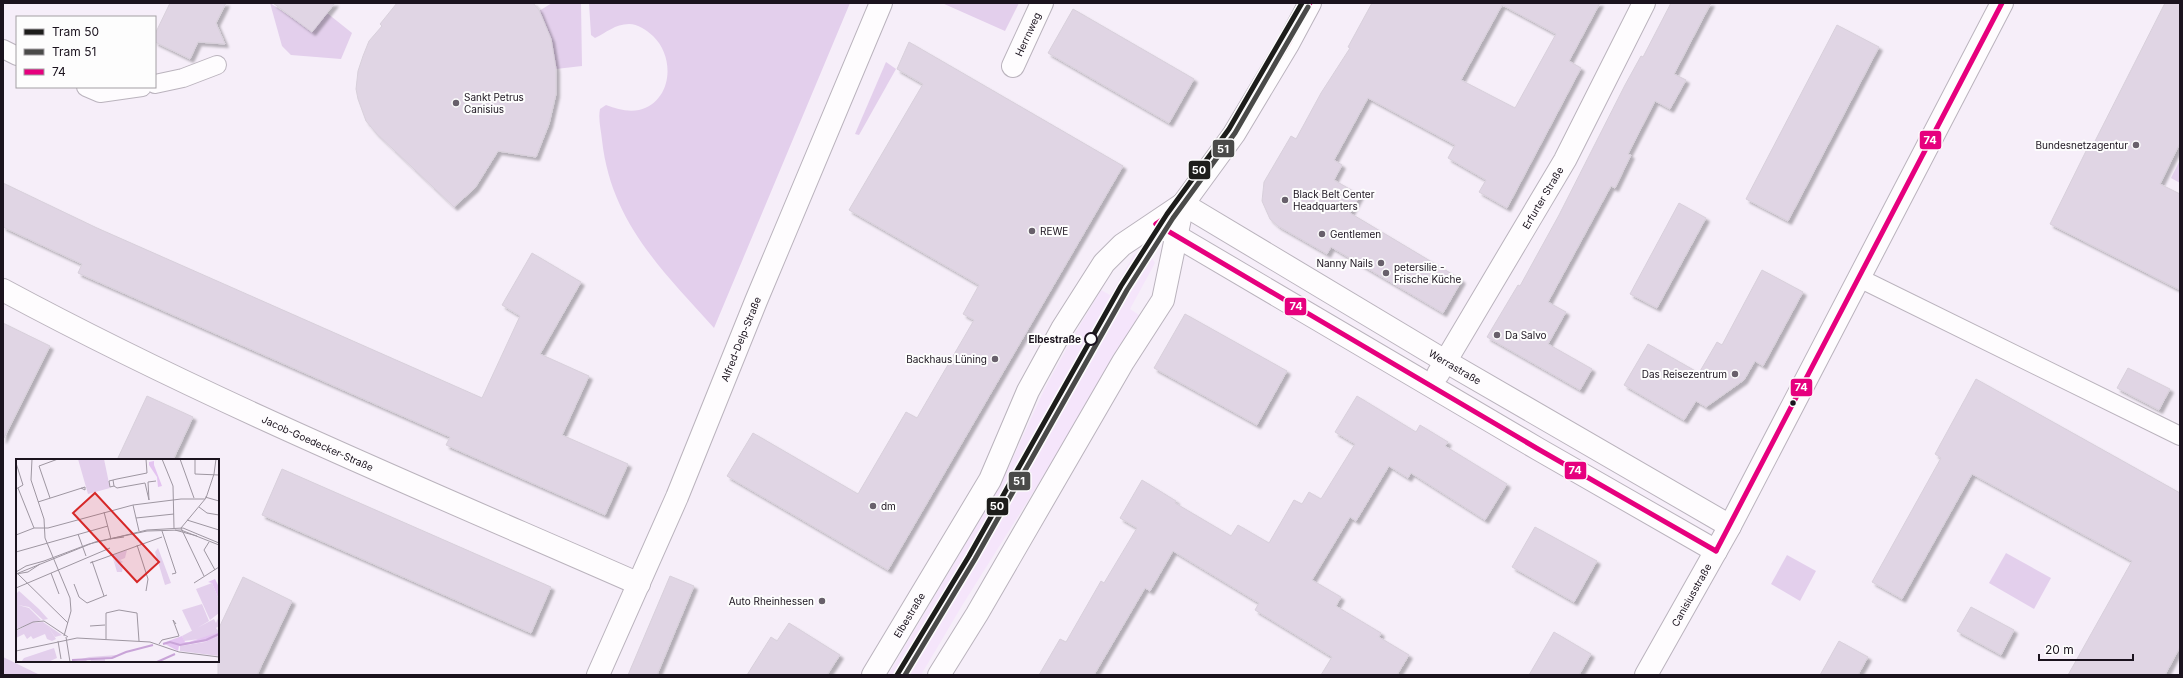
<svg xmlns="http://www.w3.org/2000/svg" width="2183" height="678" font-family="Inter,sans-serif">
<defs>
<filter id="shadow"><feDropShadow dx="3.5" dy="3.5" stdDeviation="1" flood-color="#0004"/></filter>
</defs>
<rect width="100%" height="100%" fill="#f6eef9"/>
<path fill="#f5e5fb" d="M1137,253L1150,255L1155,263L1130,309L1139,315L1073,429L963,604L921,675H888L1001,484L1045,388L1074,335L1101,290L1110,295L1134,255Z"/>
<g fill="#e3cfec">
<path d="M270,3L312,31L327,13L352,33L341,59L291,55L282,46Z"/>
<path d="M552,3H581L582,66L556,69L551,39L539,11Z"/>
<path d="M589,3H850L714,328C662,270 611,222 602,140C601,130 598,119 600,109L606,105C617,109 627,112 639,110C672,102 676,58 653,36C646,30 638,24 629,24C615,24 606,33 595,38L591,35Z"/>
<path d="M942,3H1019L1005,31Z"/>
<path d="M886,62L896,69L859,135L855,134Z"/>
<path d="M2180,160V183L2171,178Z"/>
<path d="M2006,553L2051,578L2034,609L1989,583Z"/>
<path d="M1787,555L1816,571L1800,601L1771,584Z"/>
<path d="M3,657L40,675H3Z"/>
</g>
<g fill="#e0d5e4" stroke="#d8d0db" fill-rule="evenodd" filter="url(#shadow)">
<path d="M170,3H226L216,23L225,44L198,42L190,59L155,42V34Z"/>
<path d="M273,3H335L312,32Z"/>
<path d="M397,3H533L539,10L551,39L556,69V94L549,124L536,157L498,151L475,188L454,207L376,133L366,121L358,99L356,89L358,71L363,56L369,41L382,26L380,24Z"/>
<path d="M1372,3H1600L1569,61L1581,68L1507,208L1479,192L1486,180L1448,158L1455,145L1368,98L1334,160L1342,165L1334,180L1360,195L1350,213L1462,280L1443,313L1331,247L1327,254L1278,226L1270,219L1262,201L1264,182L1291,136L1296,139L1321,93L1350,48L1348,47ZM1502,5L1556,34L1515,108L1461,80Z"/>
<path d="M1671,3H1711L1674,74L1686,80L1670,109L1655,101L1628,154L1631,155L1615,188L1611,186L1548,302L1566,312L1548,344L1592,369L1580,390L1487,337L1518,285L1520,286L1559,215L1625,85L1641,56L1643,57Z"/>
<path d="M2165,3H2180V143L2160,184L2180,194V290L2050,224L2088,147L2091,149Z"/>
<path d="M1073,9L1194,79L1169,123L1048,53Z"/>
<path d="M1837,25L1879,47L1788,221L1746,199Z"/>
<path d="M909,42L1123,166L888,570L727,476L753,433L858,494L906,412L917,418L974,320L963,314L979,285L849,210L923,84L897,69Z"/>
<path d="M3,183L97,228L482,398L520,316L502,305L532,253L581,282L540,354L589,376L562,435L628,464L605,515L446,445L450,437L78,273L82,264L3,227Z"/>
<path d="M1679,203L1706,218L1657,308L1630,294Z"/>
<path d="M1762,270L1803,292L1763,366L1755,361L1744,380L1706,407L1696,401L1684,420L1624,385L1648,344L1699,373L1717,342L1722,345Z"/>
<path d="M1185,314L1287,371L1257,425L1154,368Z"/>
<path d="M3,323L50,346L3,440Z"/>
<path d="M2128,368L2170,389L2159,410L2117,388Z"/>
<path d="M1976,379L2180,493V647L2165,675H2068L2132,561L1972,474L1902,599L1872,582L1941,458L1935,454Z"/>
<path d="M147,396L193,417L173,460H117Z"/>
<path d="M1357,396L1416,432L1420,425L1448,442L1445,446L1507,484L1485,520L1411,473L1408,478L1389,466L1356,521L1350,517L1312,580L1341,597L1336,606L1381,633L1379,637L1409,655L1397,675H1321L1332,657L1255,610L1259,603L1173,551L1150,591L1145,588L1094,675H1039L1060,639L1066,642L1101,581L1104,583L1137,528L1120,518L1142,480L1176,501L1175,503L1231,536L1238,525L1269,543L1294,500L1302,504L1309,492L1321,499L1355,444L1335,432Z"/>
<path d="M282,469L551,587L531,633L262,515Z"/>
<path d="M1535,527L1597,561L1574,602L1512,567Z"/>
<path d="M670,576L694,586L657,675H628Z"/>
<path d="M243,577L292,601L257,675H218V630Z"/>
<path d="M1971,607L2014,630L2001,655L1957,631Z"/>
<path d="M789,623L840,655L827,675H747L771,637L777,641Z"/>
<path d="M1554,632L1591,654L1579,675H1529Z"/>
<path d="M1839,641L1868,657L1858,675H1820Z"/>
</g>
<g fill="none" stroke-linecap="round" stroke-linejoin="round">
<defs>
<g id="service">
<path d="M3,49L17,56"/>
<path d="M155,84L183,78L217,65"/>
<path d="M86,87L100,93L142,87"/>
<path d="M1859,278L2180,436"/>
</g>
<g id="minor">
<path id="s1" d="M1013,66L1042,3"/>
<path id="s2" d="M1183,204L1445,361L1730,526"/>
<path d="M1156,224L1538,449L1716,551"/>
<path id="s3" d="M3,290C209,401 425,490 639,584"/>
<path id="s4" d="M1438,374L1565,160L1644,3"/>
<path id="s5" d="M598,675L677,497L756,301L881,3"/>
<path id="s6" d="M1646,675L1730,526L2002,3"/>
</g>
<g id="secondary">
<path id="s7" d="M873,675L990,480L1028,391L1062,329L1104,263L1122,245L1183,204L1234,134L1288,44L1310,3"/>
<path d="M939,675L977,614L1123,362L1163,300L1183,204"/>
</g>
</defs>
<use href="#service" stroke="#bab3bd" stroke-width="20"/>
<use href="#minor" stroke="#bab3bd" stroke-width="24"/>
<use href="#secondary" stroke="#bab3bd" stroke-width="24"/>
<use href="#service" stroke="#fefcfe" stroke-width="18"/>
<use href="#minor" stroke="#fefcfe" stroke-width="22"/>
<use href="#secondary" stroke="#fefcfe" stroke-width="22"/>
<defs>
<g id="bus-1">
<path d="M1156,224L1538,449L1716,551"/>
<path d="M1156,224L1183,204L1234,134L1288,44L1310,3"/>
<path d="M1716,551L2002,3"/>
</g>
</defs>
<use href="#bus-1" stroke="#fdfdfd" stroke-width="8"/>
<use href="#bus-1" stroke="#e6007e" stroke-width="5"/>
<defs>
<path id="tram-1" d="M897,675L969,556L1121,286L1167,214L1229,129L1302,3"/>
<path id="tram-2" d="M905,675L975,559L1127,290L1173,218L1235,133L1308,7"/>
</defs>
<use href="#tram-1" stroke="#fdfdfd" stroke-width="8"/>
<use href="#tram-2" stroke="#fdfdfd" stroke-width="8"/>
<use href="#tram-1" stroke="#1d1d1b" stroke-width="5"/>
<use href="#tram-2" stroke="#4a4a49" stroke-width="5"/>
</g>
<g fill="#68606b" stroke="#fdfdfd" stroke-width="1.5">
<circle cx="456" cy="103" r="4"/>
<circle cx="2136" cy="145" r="4"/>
<circle cx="1285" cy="200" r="4"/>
<circle cx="1032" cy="231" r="4"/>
<circle cx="1322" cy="234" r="4"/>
<circle cx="1381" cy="263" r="4"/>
<circle cx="1386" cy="273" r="4"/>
<circle cx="1497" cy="335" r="4"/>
<circle cx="995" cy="359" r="4"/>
<circle cx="1735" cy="374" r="4"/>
<circle cx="873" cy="506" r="4"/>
<circle cx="822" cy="601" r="4"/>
</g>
<circle fill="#fdfdfd" stroke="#1b131e" stroke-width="2" cx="1091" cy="339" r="6"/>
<circle fill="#1b131e" stroke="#fdfdfd" stroke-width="1.5" cx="1793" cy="403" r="3.5"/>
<g text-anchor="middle" stroke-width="4" stroke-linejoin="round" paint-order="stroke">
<g font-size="10" fill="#1b131e" stroke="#fdfdfd">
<text dy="4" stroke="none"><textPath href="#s1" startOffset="35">Herrnweg</textPath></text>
<text dy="4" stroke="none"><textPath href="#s4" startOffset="205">Erfurter Straße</textPath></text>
<text dy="4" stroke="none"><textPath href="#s5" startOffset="365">Alfred-Delp-Straße</textPath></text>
<text dy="4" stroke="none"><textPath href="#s2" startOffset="317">Werrastraße</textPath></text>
<text dy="4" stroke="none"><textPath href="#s3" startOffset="350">Jacob-Goedecker-Straße</textPath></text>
<text dy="4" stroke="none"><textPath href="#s6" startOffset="92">Canisiusstraße</textPath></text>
<text dy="4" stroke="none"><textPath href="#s7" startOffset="70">Elbestraße</textPath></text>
</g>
<g font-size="10" fill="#1b131e" stroke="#fdfdfd" text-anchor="start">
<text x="464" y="101">Sankt Petrus<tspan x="464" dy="12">Canisius</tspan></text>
<text x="2128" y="149" text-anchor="end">Bundesnetzagentur</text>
<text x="1293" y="198">Black Belt Center<tspan x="1293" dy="12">Headquarters</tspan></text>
<text x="1040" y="235">REWE</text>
<text x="1330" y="238">Gentlemen</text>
<text x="1373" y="267" text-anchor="end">Nanny Nails</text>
<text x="1394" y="271">petersilie -<tspan x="1394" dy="12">Frische Küche</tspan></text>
<text x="1505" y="339">Da Salvo</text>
<text x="987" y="363" text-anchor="end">Backhaus Lüning</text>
<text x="1727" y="378" text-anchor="end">Das Reisezentrum</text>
<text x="881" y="510">dm</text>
<text x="814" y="605" text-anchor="end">Auto Rheinhessen</text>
</g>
<g font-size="10" font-weight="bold" fill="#1b131e" stroke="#fdfdfd" text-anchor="end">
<text x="1081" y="343">Elbestraße</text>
</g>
</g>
<g transform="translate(16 459)">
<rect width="203" height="203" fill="#f6eef9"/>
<path d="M62,0H88L94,29L72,35ZM142,89L155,124L149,126L139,93ZM111,91L109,99L104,101L107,103L103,105L107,108L106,113H101L96,96L100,106L97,96ZM196,124L203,141V154L194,161L180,130ZM3,132L23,150L32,160L27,161L13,148L2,146L13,149L25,161L0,170V135ZM186,145L193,162L176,172L166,151ZM203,157V167L200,169L203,173L191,179L168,182L166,177L198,160L200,164ZM27,163L46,176L39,178L31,166L40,180L36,182L31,180L29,175L17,180L15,177L11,180L8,175L0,179V172L15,164ZM203,177V197L164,192V187L189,183ZM38,189L41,199L32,203H5L8,199ZM101,196L99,199L89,200V203H76L73,199L70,200L71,203L62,201L73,198Z" fill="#e3cfec"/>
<path d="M138,2V6L146,27L142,28L141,18L133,6V3ZM199,120L203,128V141L196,124L192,123ZM203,173V177L192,182L163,187L162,192L147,184L166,177L169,183H173Z" fill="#e4c4f1"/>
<path fill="none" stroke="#c9a4d8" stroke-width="2" d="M147,185L154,183L164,186L190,181L203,175M56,201L96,199L110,193L137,186M141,203L159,195"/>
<path fill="none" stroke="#9e96a1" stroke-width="1" d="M16,0L15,21L28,60L29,79L54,139L55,152L48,177M146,0L157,27L158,69M164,0L178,39M179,0V15L203,16M0,4L7,26L0,30M97,21L98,27L94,28L93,22L101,20L131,14L130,0M129,24L133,41L132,23L140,22M98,27L101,29L129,24M2,29L18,69M189,38L203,42M34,39L23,7L42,0M22,43L69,28V31L65,29M117,46L123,72M183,48L191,54L203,56M88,53L95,80M120,59L158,55M171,61L203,71M159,71L181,77M146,72L160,114L156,115M62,75L70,97M0,76L18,69H32L117,46L165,40H189M94,80L108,78M193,83L188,91L199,111M121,86L132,120L130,132M0,93L92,67M76,102L88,137M74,104L146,78M0,113L10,107L28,102L73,85L131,71L167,69L203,84M35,114L43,135M0,115L12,113L24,105M0,115L79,83L131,72L165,71L203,86M2,115L52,164M188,117L165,69L190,39L198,15L200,0M178,124L203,108M58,125L63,138L71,144L91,136M0,129L94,89M90,154L103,151L121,154L123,182M90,154V180M74,167L89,166M0,171L17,163L28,162L52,178M50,178L54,203M42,182L45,200M143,185L146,181L163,177L157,161L160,165M0,192L61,179L134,183L163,193L203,198"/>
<path fill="#d62828" fill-opacity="0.15" stroke="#d62828" stroke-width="2" d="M79,34L143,103L121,123L57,54Z"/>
<rect width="203" height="203" fill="none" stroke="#1b131e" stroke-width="2"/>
</g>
<g stroke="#fdfdfd" stroke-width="1.5">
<rect x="1919" y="130" width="23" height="20" rx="4" fill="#e6007e"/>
<rect x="1212" y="139" width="23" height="19" rx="4" fill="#4a4a49"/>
<rect x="1188" y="160" width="23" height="20" rx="4" fill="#1d1d1b"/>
<rect x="1284" y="297" width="23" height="19" rx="4" fill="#e6007e"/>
<rect x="1790" y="378" width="23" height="19" rx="4" fill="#e6007e"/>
<rect x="1564" y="461" width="23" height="19" rx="4" fill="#e6007e"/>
<rect x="1008" y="471" width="23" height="20" rx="4" fill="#4a4a49"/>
<rect x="986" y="497" width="23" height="19" rx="4" fill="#1d1d1b"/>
</g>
<g font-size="11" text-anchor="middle" font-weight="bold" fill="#fff">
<text x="1930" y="144">74</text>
<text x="1223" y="153">51</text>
<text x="1199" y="174">50</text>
<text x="1296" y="310">74</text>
<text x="1801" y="391">74</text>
<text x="1575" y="474">74</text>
<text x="1019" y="485">51</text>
<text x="997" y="510">50</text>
</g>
<rect width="2183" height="678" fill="none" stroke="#1b131e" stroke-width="8"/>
<rect x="16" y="16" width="140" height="72" fill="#fdfdfd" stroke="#a39fa4"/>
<rect x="24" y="29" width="20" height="6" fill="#1d1d1b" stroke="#a39fa4"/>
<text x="52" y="36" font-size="12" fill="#1b131e">Tram 50</text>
<rect x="24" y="49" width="20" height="6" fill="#4a4a49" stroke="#a39fa4"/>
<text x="52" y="56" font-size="12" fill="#1b131e">Tram 51</text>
<rect x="24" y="69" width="20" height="6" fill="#e6007e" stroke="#a39fa4"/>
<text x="52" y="76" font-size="12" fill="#1b131e">74</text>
<path d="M2039 654v6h94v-6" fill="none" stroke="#1b131e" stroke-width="2"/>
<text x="2045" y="654" font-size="12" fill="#1b131e" stroke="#fdfdfd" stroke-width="3" paint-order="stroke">20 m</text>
</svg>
